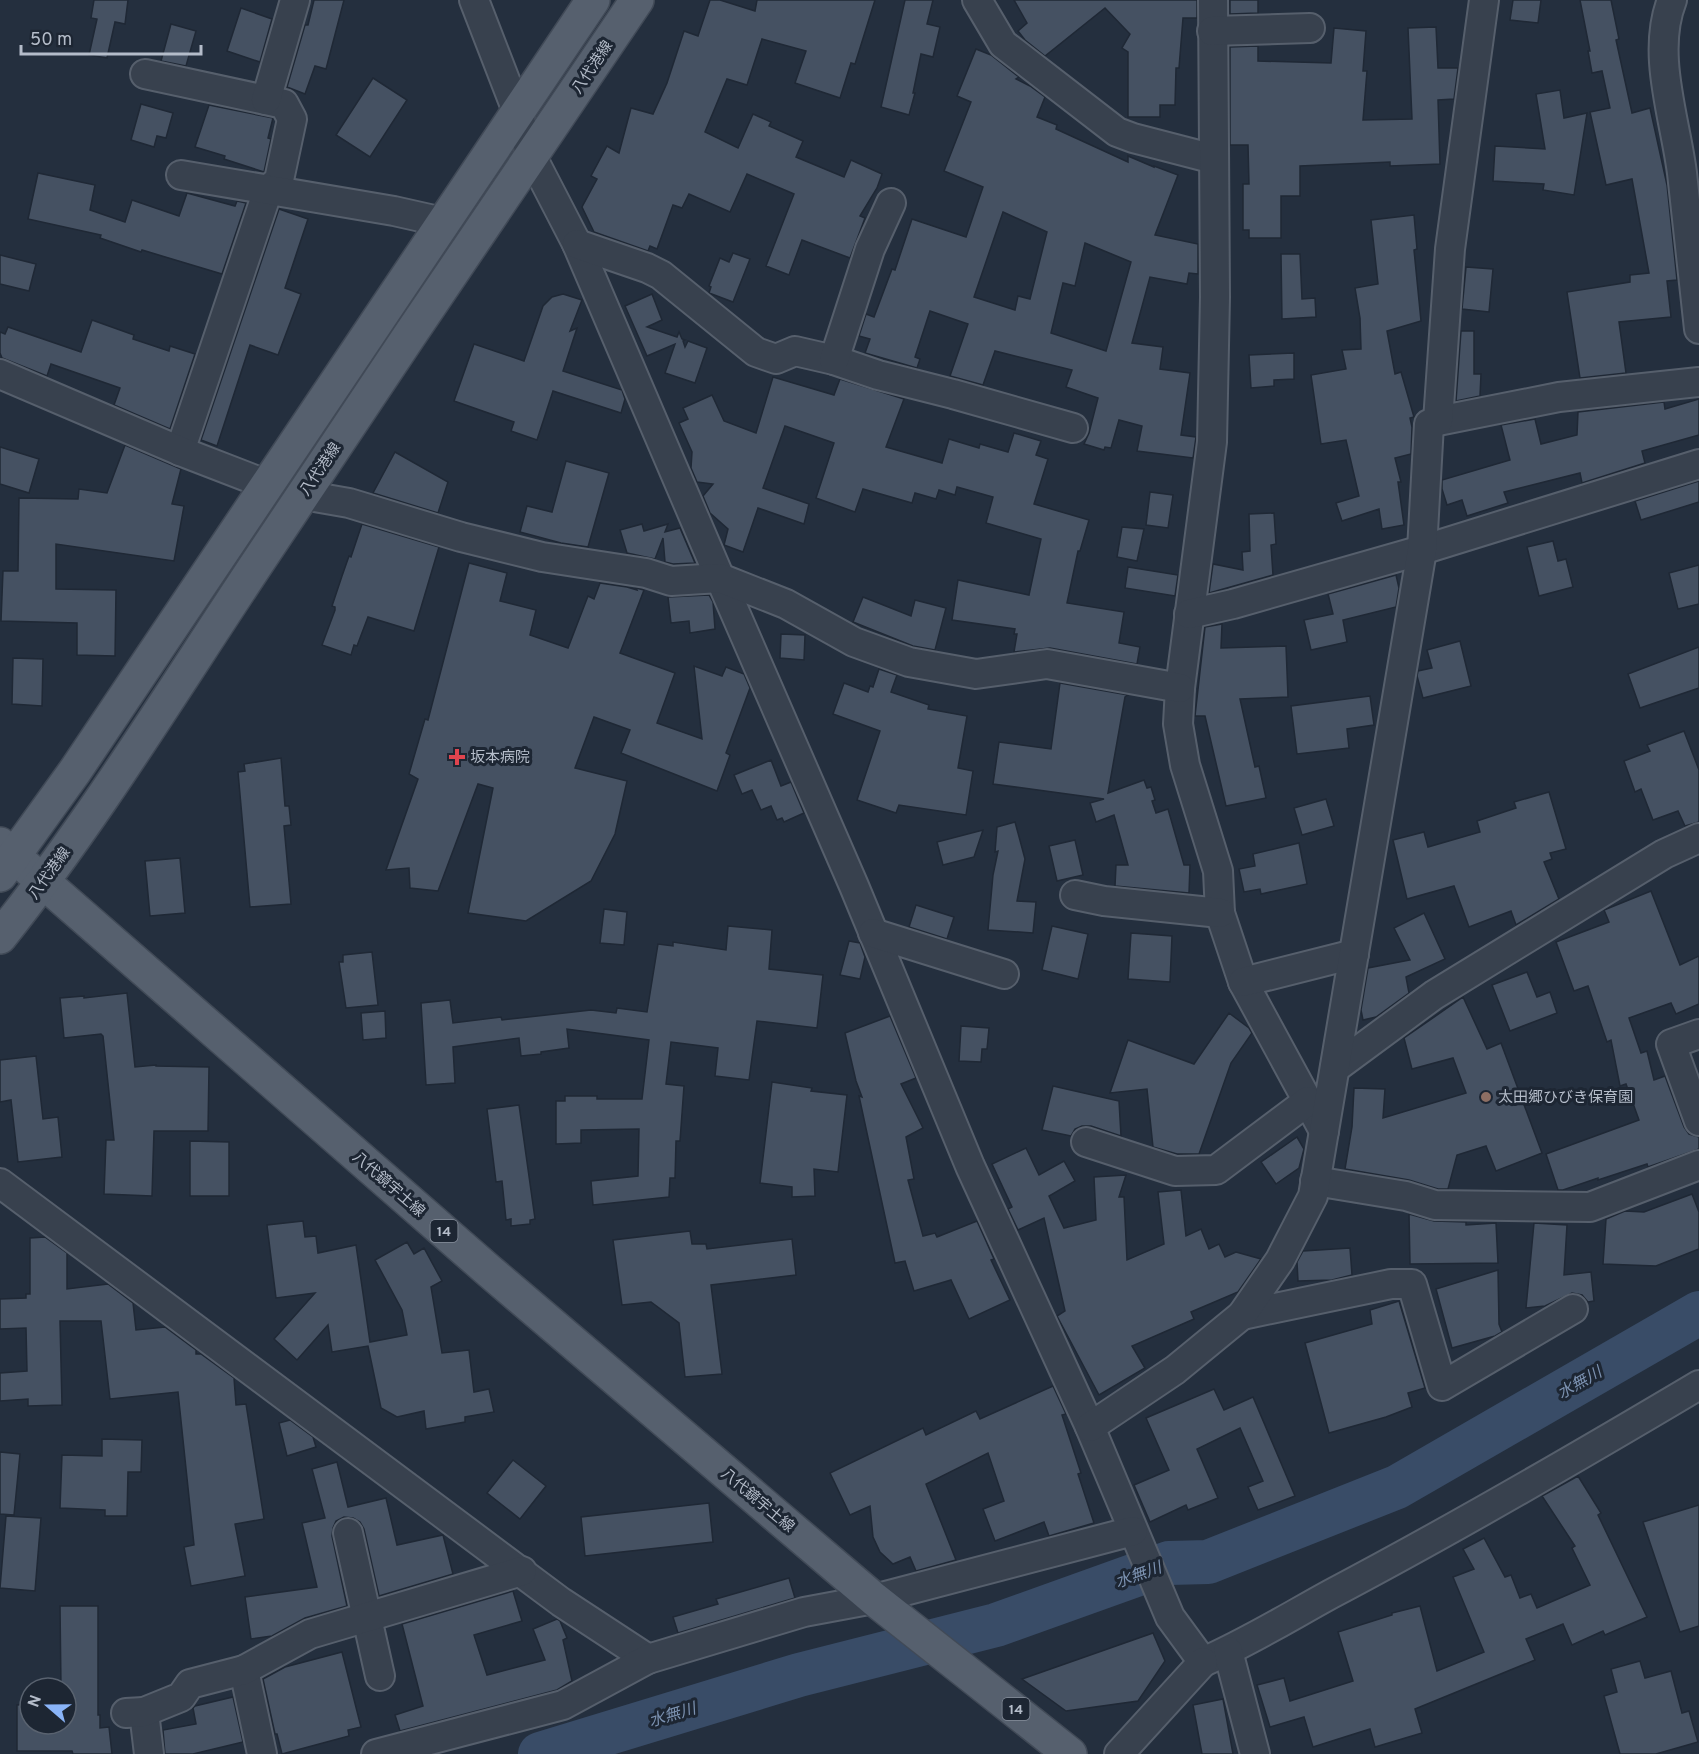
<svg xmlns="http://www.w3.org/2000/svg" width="1699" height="1754" font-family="Overpass,'Noto Sans JP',sans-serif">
<rect width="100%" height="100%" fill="#242f3e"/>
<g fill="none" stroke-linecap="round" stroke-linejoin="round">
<path stroke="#394c67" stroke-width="44" d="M540,1754L799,1675L996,1625L1169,1563L1208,1562L1397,1487L1699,1313"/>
</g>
<g fill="#455162" stroke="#1f2835" stroke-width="1.5" fill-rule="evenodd">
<path d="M94,0H128L125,24L115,22L107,58L89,55L97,19L91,18Z"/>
<path d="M314,0H344L326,69L315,66L305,94L287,87L305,25H308Z"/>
<path d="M710,0H720L755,11L757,0H875L855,64L851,63L840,98L795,83L806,51L762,39L747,85L727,79L705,132L738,148L753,114L771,122L769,126L803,141L796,157L844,177L851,160L882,174L877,188L860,216L865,218L850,258L802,240L789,275L766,266L794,194L747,174L730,212L689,194L682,208L673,205L657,249L650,246L648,251L594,232L582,207L597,179L591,176L607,146L619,153L631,108L653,114L667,83L684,31L698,36Z"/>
<path d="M905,0H933L927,24L940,27L933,57L921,54L913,93H915L909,115L881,107Z"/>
<path d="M1014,0H1197V18H1183L1179,68H1176L1175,105H1160V117H1128V52L1122,48L1130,34L1105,8L1045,56L1025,40L1018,31L1027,23Z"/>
<path d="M1230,0H1258V13L1230,14Z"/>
<path d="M1513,0H1541L1538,23L1510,20Z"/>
<path d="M1580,0H1611L1619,39L1616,40L1632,113L1650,108L1667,185L1677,280L1667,281L1671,317L1619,322L1626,373L1580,378L1567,292L1630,282V275L1649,273L1632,179L1606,185L1590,112L1610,108L1602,71L1592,73L1588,51H1590Z"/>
<path d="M241,8L272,19L260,62L227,51Z"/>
<path d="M171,24L196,31L186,66L161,61Z"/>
<path d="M1436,27L1438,68H1458L1454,99L1438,100L1440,164L1390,166V162L1300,166V196H1281V238H1249V230H1243V184H1249L1248,145H1230V47L1258,46V61L1331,63L1334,28L1366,31L1363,71H1367L1363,120L1412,119L1408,28Z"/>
<path d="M976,49L991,55L1019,77L1016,79L1030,86L1045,97L1037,117L1057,125L1056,129L1128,162V156L1154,167V166L1178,175L1155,235L1198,244V274L1189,273L1187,284L1150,277L1132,343L1163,347L1160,369L1190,373L1181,435L1196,437L1193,458L1137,451L1142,426L1119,420L1111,448L1105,447L1104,450L1084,444L1089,433L1098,398L1066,387L1072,370L995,351L983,385L950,376L968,324L930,311L915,357L920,359L917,368L865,353L870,339L859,336L866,314L874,317L892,269L895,270L912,219L966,237L983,187L944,171L971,102L957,96ZM1003,212L1047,232L1030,299L1018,296L1015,310L974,297ZM1085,243L1131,262L1106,351L1051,333L1063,283L1075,286Z"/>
<path d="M373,78L407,100L370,157L336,135Z"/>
<path d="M1560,90L1564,118L1587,113L1574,195L1543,190L1544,184L1493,181L1495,146L1545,149L1536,94Z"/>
<path d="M141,104L173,113L166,138L157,136L154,147L131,140Z"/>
<path d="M209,105L273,118L268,138L271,139L264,172L224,159L225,156L195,147Z"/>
<path d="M38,173L95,185L90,210L125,222L132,200L179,216L187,193L235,206L237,201L246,203L222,274L142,250L141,252L100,238L101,235L28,219Z"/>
<path d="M279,209L308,219L285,288L301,294L278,355L250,345L217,446L201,440Z"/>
<path d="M1414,215L1417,249L1414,250L1421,321L1387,331L1395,374L1401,372L1414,417L1410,418L1412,427L1411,454L1395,458L1401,482H1398L1404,525L1382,529L1379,509L1342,521L1336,503L1359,496L1346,440L1321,444L1311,375L1346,369L1342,350L1361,349L1360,318L1355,288L1378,284L1371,220Z"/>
<path d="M733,253L750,259L733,302L709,293L711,287L709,286L720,258L729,262Z"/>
<path d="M1281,254H1300L1302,299L1315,298L1316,317L1282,319Z"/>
<path d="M0,255L36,264L29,291L0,284Z"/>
<path d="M1466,267L1493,269L1489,312L1462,309Z"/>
<path d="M563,294L582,300L570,331L577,328L563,371L622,390L625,399L621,413L553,391L537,440L511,431L514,422L454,401L474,344L524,361L543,306L552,297Z"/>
<path d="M652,294L662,320L647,327L677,337L679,332L682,339L685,340L683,341L685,347L688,341L707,348L695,383L665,373L675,344L647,356L625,306Z"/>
<path d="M92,320L134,335L133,339L169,351L170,346L195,354L170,429L114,405L120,388L51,364L47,376L2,358L0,353V332L5,334L8,327L81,352Z"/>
<path d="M1461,331H1474V374H1481L1480,396L1456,401Z"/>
<path d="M1294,353V379L1274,380V386L1251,388L1249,355Z"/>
<path d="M773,377L834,395L840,379L904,399L886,447L942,463L949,439L979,448L980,444L1008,452L1014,433L1041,441L1036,455L1048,459L1034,504L1089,520L1080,551H1078L1067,603L1124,612L1119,643L1140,647L1137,664L1050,648L1014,652L1017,634H1014L1015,629L952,620L958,580L1029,595L1041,539L986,523L993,497L957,487L955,495L939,490L936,499L915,493L912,503L863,489L855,512L816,498L834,443L785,426L763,488L809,504L804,524L758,508L743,552L724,545L728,529L710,513L703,496L713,484L697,482L691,468L692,452L679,423L688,419L683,408L712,395L724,421L756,433Z"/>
<path d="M1699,399V435L1642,451L1645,463L1582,483L1580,473L1504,492L1508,503L1467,516L1462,500L1447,505L1442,489V480L1510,460L1501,425L1535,419L1541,444L1577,435L1578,412L1664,402L1665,409Z"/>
<path d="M125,445L181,469L172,504L184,506L174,561L56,544V589L116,590L115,656L77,655V623L1,621L3,571H18L19,498L78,499L79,489L107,493Z"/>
<path d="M0,447L39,459L29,493L0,484Z"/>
<path d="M395,452L448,482L438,513L373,493Z"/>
<path d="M566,461L609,473L588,547L561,543L520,532L527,506L552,512Z"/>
<path d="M1699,481V502L1641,520L1635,501Z"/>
<path d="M1150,492L1173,495L1168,528L1146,525Z"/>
<path d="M1274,513L1276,544L1271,545L1273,575L1209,593L1213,564L1243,570L1242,552L1250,551L1249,514Z"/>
<path d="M362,524L439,547L414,631L368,617L357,646L354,645L351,655L322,645L335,610V607L332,606L342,576L349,556L351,557Z"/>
<path d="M642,524L644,531L668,524L665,532L680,528L695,563L673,564L665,562L663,538L655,559L627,553L620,530Z"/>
<path d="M1122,527L1144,529L1137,561L1117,557Z"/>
<path d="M1553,541L1558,561L1566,559L1573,587L1539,596L1527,547Z"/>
<path d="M469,563L507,573L500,601L536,610L530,635L568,648L588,596L594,599L600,583L627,587L637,590L636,588L644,590L620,653L675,673L657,723L702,739L694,666L722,676L726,667L744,674L750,688L726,753L730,755L717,791L621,753L630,730L594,717L575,768L627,781L615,834L591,881L526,921L468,913L493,788L478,784L438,891L410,888L409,868L386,870L418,779L409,774L425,719L428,720Z"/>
<path d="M1699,565V604L1678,609L1669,573Z"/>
<path d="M1128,567L1178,575L1175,596L1125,588Z"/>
<path d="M1396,575L1399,588L1396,607L1343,620L1347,642L1311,650L1304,620L1333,614L1328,594Z"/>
<path d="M709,595L713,602L715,629L690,633L689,621L671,623L668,597Z"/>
<path d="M863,597L911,616L915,600L946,608L935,650L913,646L853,622Z"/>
<path d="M1222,624L1221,648L1286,646L1288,697L1240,699L1255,767L1259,766L1266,798L1226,806L1205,716H1195L1205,627Z"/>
<path d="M781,634L805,635L804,660L780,658Z"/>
<path d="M1460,641L1471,686L1423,698L1417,676L1418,671L1432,668L1427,650Z"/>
<path d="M1699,647V688L1640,708L1628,674Z"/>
<path d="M13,658L43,659L42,706L12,704Z"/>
<path d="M879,669L897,675L891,692L929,705L928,709L967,716L958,768L973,771L966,815L899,805L896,813L857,800L880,731L833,714L844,683L868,692L870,686L873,687Z"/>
<path d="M1060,683L1128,695L1125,697L1108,793L1144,780L1147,788L1151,787L1155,800L1152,801L1156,813L1168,809L1184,865H1190L1189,893L1115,886L1116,865H1128L1114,815L1096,822L1090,803L1104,799L993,784L999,742L1051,749Z"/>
<path d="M1370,696L1374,725L1347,729L1349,748L1297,754L1291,706Z"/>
<path d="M1684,731L1699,770V822L1685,826L1678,811L1653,820L1641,789L1635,792L1624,761L1650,751L1647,745Z"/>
<path d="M281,758L285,806H289L291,825L284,826L291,904L250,907L238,772L245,771L244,764Z"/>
<path d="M771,760L781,786L791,782L804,813L784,822L782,818L777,820L771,806L761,810L752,790L742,794L734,775Z"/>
<path d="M1549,792L1566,849L1550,853L1552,859L1544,862L1559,899L1516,925L1511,911L1469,927L1454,886L1407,899L1393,840L1424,832L1428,847L1480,832L1477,821L1516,808L1514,802Z"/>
<path d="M1326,799L1334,826L1302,835L1294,808Z"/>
<path d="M1015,822L1025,859L1017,901L1036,902L1033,933L988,930L993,875L998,851L995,852L997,827Z"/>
<path d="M983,830L974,857L943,865L937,842Z"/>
<path d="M1075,840L1083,875L1057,881L1049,846Z"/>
<path d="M1299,843L1307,884L1261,894L1260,889L1244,892L1239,869L1255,866L1253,854Z"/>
<path d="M180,858L185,913L150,916L145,861Z"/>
<path d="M1651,891L1680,965L1699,956V1004L1676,1014L1671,1003L1629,1018L1641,1053L1647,1051L1654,1080L1665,1076L1684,1127L1689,1134L1699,1137V1149L1648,1167L1647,1164L1598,1180V1178L1563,1190H1558L1546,1154L1639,1120L1626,1084L1620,1086L1611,1040L1607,1042L1588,986L1574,991L1556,942L1609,922L1604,910Z"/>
<path d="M916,905L954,917L947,939L909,927Z"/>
<path d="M604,909L627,912L624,945L600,943Z"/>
<path d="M1424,913L1445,959L1406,977L1409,993L1376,1017L1363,1020L1361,1010L1368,968L1410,960L1394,928Z"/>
<path d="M728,926L772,930L769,969L823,975L817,1028L757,1021L749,1080L715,1076L718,1048L671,1042L666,1084L684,1086L680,1141H676L675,1178H670L669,1197L593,1205L591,1181L638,1176L639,1129L581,1130V1143L556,1144V1101H565V1096H597V1099H642L649,1040L567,1029L569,1048L541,1052V1054L521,1056L519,1038L453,1047L455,1083L426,1085L421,1003L450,1000L453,1023L501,1017L502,1020L591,1010L616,1013L617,1008L647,1012L658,944L673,946V942L726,950Z"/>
<path d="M1052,926L1088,934L1078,979L1042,970Z"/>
<path d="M1131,933L1172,936L1170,982L1128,979Z"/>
<path d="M849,941L860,943L865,957L860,979L840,975Z"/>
<path d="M372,952L378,1005L346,1008L339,962H343V955Z"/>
<path d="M1527,972L1537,997L1550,992L1557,1013L1510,1031L1492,985Z"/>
<path d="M127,993L135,1067L156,1065V1066L209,1067L208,1131H154L152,1196L104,1194L106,1140H114L103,1036L101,1034L64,1038L60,998L84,996V998Z"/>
<path d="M1463,997L1487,1049L1501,1043L1542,1153L1496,1171L1486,1146L1457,1155L1448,1189H1438L1409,1180L1345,1169L1352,1127L1354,1088L1385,1089L1383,1118L1466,1093L1453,1058L1412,1069L1404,1038Z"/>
<path d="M385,1011L386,1038L363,1040L361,1013Z"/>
<path d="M1229,1013L1249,1028L1252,1033L1231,1063L1199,1154H1177L1153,1147L1147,1089L1110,1093L1128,1040L1194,1064Z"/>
<path d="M890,1016L916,1078L901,1084L923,1128L906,1137L914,1179L908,1180L923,1236L935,1233L937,1237L977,1221L994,1259L991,1260L1010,1300L969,1319L951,1280L914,1291L905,1261L895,1263L859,1096L862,1097L856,1081L845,1033Z"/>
<path d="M961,1026L989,1028L987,1049H982L981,1062L959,1061Z"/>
<path d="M36,1056L43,1119L58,1117L62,1157L18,1162L11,1100L0,1102V1060Z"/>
<path d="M772,1082L812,1088L811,1091L847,1095L838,1172L814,1169L815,1196L792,1197V1187L760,1183Z"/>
<path d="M1053,1086L1119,1101L1121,1136L1091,1126H1082L1075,1129L1071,1136L1042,1130Z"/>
<path d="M519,1105L535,1219L530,1220V1224L511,1226V1219L506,1220L502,1181L496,1182L487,1109Z"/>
<path d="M1297,1137L1304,1149L1299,1168L1276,1184L1261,1162Z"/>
<path d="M190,1141L229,1142V1196H190Z"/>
<path d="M1026,1148L1039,1175L1064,1161L1075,1181L1049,1196L1064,1228L1096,1220L1094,1177L1126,1175L1119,1197H1124L1127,1260L1164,1244L1158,1192L1181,1190L1186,1236L1201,1229L1209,1249L1219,1244L1225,1257L1236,1252L1261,1259L1238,1292L1191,1312L1194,1319L1132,1346L1145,1368L1099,1395L1057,1316L1065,1311L1044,1218L1018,1230L1008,1209L1012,1207L992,1164Z"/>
<path d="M1692,1194L1699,1212V1249L1656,1266L1603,1264L1606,1219L1625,1211L1644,1212Z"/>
<path d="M1409,1214L1434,1221L1466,1222V1225L1496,1223L1498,1263L1410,1264Z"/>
<path d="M303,1221L305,1237L316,1236L318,1253L356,1245L370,1342L407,1335L402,1310L375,1260L407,1242L414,1254L424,1248L442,1281L431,1287L442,1353L469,1350L474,1392L489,1389L494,1412L465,1417V1422L426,1429L424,1411L397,1417L381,1408L368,1346L332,1352L328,1325L297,1360L274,1339L315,1293L276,1298L267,1225Z"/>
<path d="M1534,1223L1567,1225L1564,1275L1591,1272L1594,1301L1588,1302L1582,1295L1572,1293L1545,1306L1526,1308Z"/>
<path d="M690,1231L692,1244H706L707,1249L792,1239L796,1275L711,1285L722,1374L685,1377L679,1323L651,1302L622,1305L613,1240Z"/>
<path d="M45,1237L67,1253V1289L108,1284L133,1303L136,1330L165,1327L196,1350V1354H201L234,1378L236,1405L246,1404L264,1519L235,1524L245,1576L191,1586L184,1547L194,1545L178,1392L110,1399L101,1321H60L62,1405L28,1406V1399L0,1401V1373L27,1371L26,1328L0,1329V1299L26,1298V1294H30V1238Z"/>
<path d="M1350,1248L1352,1275L1332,1280L1298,1281L1297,1262L1303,1251Z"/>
<path d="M1498,1270L1499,1324L1502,1332L1495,1336L1452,1348L1436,1289Z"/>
<path d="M1399,1301L1425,1388L1408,1393L1412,1407L1386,1417L1329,1433L1305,1343L1372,1324L1370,1310Z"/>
<path d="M1053,1386L1066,1414L1062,1415L1081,1473L1078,1474L1094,1523L1049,1536L1044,1522L995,1541L983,1509L1004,1501L988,1453L926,1484L956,1560L916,1571L910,1557L893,1564L880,1552L873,1537L870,1506L850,1515L830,1473L923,1428L926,1435L976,1411L980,1419Z"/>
<path d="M1214,1389L1224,1410L1253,1397L1295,1496L1258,1510L1248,1487L1263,1481L1240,1428L1197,1449L1218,1498L1188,1510L1186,1505L1150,1522L1134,1485L1169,1470L1146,1418Z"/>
<path d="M290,1420L313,1437L316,1447L287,1456L279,1423Z"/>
<path d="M102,1439L142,1440L141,1472H128L127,1516H105V1510L60,1508L62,1455L102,1456Z"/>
<path d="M0,1452L20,1454L14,1515L0,1514Z"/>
<path d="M513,1460L546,1486L520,1519L487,1493Z"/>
<path d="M337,1462L348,1507L386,1498L397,1545L443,1535L453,1574L379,1596L364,1529L360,1522L353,1518L344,1517L336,1521L333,1528L332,1536L347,1606L305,1618L272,1636L251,1639L245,1597L317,1587L302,1523L325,1518L312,1469Z"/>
<path d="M1578,1476L1601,1513L1598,1515L1647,1617L1605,1635L1603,1631L1572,1645L1563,1624L1526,1639L1535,1660L1415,1709L1422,1733L1375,1747L1370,1729L1313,1747L1304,1717L1270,1727L1257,1685L1284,1678L1290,1701L1353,1681L1338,1632L1392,1615V1613L1420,1606L1437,1671L1484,1652L1453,1577L1474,1569L1463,1549L1484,1538L1505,1577L1511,1575L1520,1598L1531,1594L1537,1608L1590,1585L1572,1548L1575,1546L1542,1496Z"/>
<path d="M709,1503L713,1542L585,1556L581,1517Z"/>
<path d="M1699,1505V1626L1680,1632L1643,1522Z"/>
<path d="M6,1516L41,1518L35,1591L0,1588Z"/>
<path d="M789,1578L795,1598L678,1633L673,1617L718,1604L716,1599Z"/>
<path d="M513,1591L522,1621L474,1635L487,1675L545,1660L533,1629L557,1619L560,1621L567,1638L563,1640L572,1681L557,1690L400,1731L395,1715L423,1706L402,1624Z"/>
<path d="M60,1606H98V1715H100V1728L109,1727L112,1754H73L72,1751H17V1705L30,1704V1724H66V1688H61Z"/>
<path d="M1153,1633L1165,1661L1138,1701L1066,1711L1022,1679Z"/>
<path d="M342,1652L361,1727L348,1730L349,1736L282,1754L277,1734H275L263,1679L285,1667Z"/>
<path d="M1640,1661L1645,1678L1671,1671L1682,1713L1689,1711L1698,1742L1656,1754H1620L1604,1696L1617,1692L1611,1669Z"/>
<path d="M233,1697L243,1742L193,1754H165L163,1730L196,1724L193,1708L195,1706Z"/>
<path d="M1223,1699L1233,1754H1202L1193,1705Z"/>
</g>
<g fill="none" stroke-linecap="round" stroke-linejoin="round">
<defs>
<g id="minor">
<path d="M474,0L517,111L531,155L577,244L720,578L854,886L970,1166L1090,1427L1170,1617L1203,1662C1247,1643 1289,1617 1331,1594C1456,1528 1578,1457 1699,1385"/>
<path d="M977,0L1003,44L1117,132L1133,138L1214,159"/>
<path d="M1213,0L1215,297L1212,442L1180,688L1178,724L1185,765L1218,871L1220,913L1243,982L1324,1131"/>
<path d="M1672,0C1651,53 1675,118 1682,173C1688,225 1693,277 1699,329"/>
<path d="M1212,31L1310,28"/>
<path d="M145,74L284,104L292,119L279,180L268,190L180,451"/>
<path d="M266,100L295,0"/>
<path d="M181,175L394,211L443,222"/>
<path d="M577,244L647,268L661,275L756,352L776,359L795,351L834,360L878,375L953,394L1073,428"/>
<path d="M834,360L870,249L891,203"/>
<path d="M0,374L180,451L268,485"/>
<path d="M1438,421L1559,397L1699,382"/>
<path d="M303,495L349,503L461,537L542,557L646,573L671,581L720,578L786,604L854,642L909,662L976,674L1047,664L1180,688"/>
<path d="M1189,614L1233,604L1422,550L1699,464"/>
<path d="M1075,895L1104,901L1220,913"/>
<path d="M873,933L1004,974"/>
<path d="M1243,982L1354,954"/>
<path d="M1699,1034L1671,1044L1699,1121"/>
<path d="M1335,1068L1434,995L1664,854L1699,838"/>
<path d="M1086,1142L1175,1171L1216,1170L1308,1101"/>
<path d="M1315,1181L1406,1196L1435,1205L1590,1207L1699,1165"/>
<path d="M0,1183L561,1602L648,1659"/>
<path d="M1242,1315L1391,1284H1412L1442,1386L1573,1309"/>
<path d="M1090,1427L1175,1370L1242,1315L1280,1260L1313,1196L1422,550L1429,424L1438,421L1450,249L1484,0"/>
<path d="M348,1533L380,1676"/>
<path d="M1228,1651L1255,1754"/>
<path d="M244,1670L262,1754"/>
<path d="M144,1712L149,1754"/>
<path d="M126,1713L144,1712L181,1697L190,1684L244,1670L310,1634L522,1571"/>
<path d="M376,1754L563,1705L648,1659L804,1612L874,1599L1133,1531"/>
<path d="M1119,1754L1203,1662"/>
</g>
<g id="major">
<path d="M0,844L488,1270L874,1599L1070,1754"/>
<path d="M0,875L75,771L593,0"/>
<path d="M0,937C95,818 174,688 258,562C383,374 510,186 637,0"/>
</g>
</defs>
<use href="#minor" stroke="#565f6c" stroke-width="32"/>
<use href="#major" stroke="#414a57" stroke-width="36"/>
<use href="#minor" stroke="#38414e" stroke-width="28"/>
<use href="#major" stroke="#56606e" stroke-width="33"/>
</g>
<path fill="#e0444e" stroke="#1d2633" stroke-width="2" d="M454 748h6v6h6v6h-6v6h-6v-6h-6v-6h6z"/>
<circle fill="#8d6e63" stroke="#1d2633" stroke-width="2" cx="1486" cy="1097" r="6"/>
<g text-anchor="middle" stroke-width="6" stroke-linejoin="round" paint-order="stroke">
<g fill="#1d2633" stroke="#878f9c" stroke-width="1.5">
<rect x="430.5" y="1220" width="27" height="22" rx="4.5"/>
<rect x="1002.5" y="1698" width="27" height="22" rx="4.5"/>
</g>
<g font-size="14" font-weight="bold" fill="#b4bcc9">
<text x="444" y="1236">14</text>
<text x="1016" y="1714">14</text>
</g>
<g font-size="15" fill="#b4bcc9" stroke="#1d2633">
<text transform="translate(592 67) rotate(-56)" y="5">八代港線</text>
<text transform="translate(320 469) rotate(-56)" y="5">八代港線</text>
<text transform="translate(49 873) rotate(-54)" y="5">八代港線</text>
<text transform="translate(389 1184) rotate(41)" y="5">八代鏡宇土線</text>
<text transform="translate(758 1500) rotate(40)" y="5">八代鏡宇土線</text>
</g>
<g font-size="15" fill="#b4bcc9" stroke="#1d2633" text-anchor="start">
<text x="470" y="762">坂本病院</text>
<text x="1498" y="1102">太田郷ひびき保育園</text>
</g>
<g font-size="16" font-style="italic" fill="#7c92b1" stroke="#1d2633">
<text transform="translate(1579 1382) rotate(-30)" y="6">水無川</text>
<text transform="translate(1138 1574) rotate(-20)" y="6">水無川</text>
<text transform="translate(672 1714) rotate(-17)" y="6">水無川</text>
</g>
</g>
<g transform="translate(48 1706) rotate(290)"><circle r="28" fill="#1d2633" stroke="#59626f" stroke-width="1.5"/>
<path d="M0-4.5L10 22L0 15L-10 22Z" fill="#8ab4f8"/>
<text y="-9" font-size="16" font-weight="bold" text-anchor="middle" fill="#b4bcc9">N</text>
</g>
<path d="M21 45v9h180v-9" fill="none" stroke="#b4bcc9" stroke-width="3"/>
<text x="30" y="45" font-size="18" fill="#b4bcc9" stroke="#1d2633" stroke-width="4.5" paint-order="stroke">50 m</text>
</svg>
